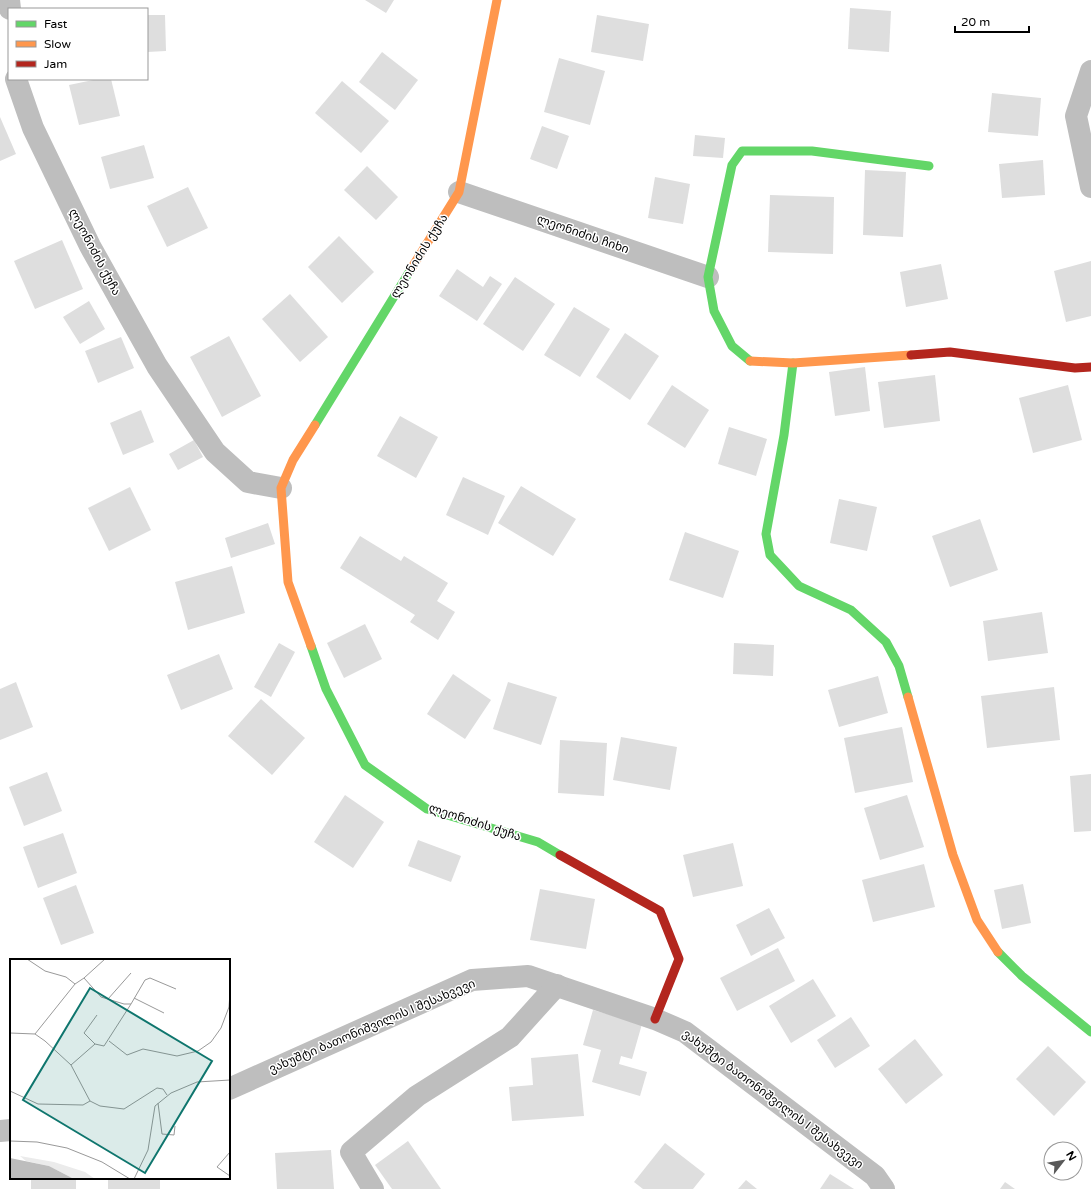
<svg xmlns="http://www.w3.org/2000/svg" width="1091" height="1189" font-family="'Varela Round','Noto Sans Georgian',sans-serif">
<rect width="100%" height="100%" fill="#fff"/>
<g fill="#dedede">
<path d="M365,0H394L386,13Z"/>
<path d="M850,8L891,11L889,52L848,49Z"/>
<path d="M147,15H165L166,51L147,52Z"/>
<path d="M597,15L649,24L643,61L591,52Z"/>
<path d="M382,52L418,80L395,110L359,82Z"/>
<path d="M559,58L605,71L590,125L544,112Z"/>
<path d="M98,79H111L120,116L79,125L69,85Z"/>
<path d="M342,81L389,121L361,153L315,113Z"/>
<path d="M992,93L1041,98L1038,136L988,132Z"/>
<path d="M0,117L16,154L0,161Z"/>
<path d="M542,126L569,136L557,169L530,159Z"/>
<path d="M695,135L725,138L723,158L693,156Z"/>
<path d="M144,145L154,178L110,189L101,157Z"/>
<path d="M1043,160L1045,195L1002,198L999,164Z"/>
<path d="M367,166L398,197L376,220L344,190Z"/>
<path d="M865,170L906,172L903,237L863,235Z"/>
<path d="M655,177L690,184L683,224L648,218Z"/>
<path d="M188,187L208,228L167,247L147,206Z"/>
<path d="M770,195L834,197L833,254L768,252Z"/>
<path d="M339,236L374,272L342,303L308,267Z"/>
<path d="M62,240L83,289L35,309L14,261Z"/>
<path d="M1091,261V316L1066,322L1054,271Z"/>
<path d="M941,264L948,299L906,307L900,272Z"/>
<path d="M457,269L483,287L490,276L502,284L477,321L439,296Z"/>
<path d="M515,277L555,304L523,351L483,324Z"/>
<path d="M290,294L328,337L300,362L262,319Z"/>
<path d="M89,301L105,329L80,344L63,317Z"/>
<path d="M574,307L610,329L580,377L544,355Z"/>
<path d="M625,333L659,356L630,400L596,377Z"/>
<path d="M229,336L261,396L222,417L190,357Z"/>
<path d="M121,337L134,368L98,383L85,351Z"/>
<path d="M865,367L870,411L835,416L829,372Z"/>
<path d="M935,375L940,421L884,428L878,382Z"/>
<path d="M672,385L709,410L685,448L647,424Z"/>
<path d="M1068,385L1082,440L1033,453L1019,398Z"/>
<path d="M141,410L154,442L123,455L110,423Z"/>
<path d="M400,416L438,437L416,478L377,456Z"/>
<path d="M729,427L767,439L756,476L718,464Z"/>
<path d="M194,440L203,457L178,470L169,454Z"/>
<path d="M463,477L505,496L488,535L446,515Z"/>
<path d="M521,486L576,519L553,556L498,523Z"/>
<path d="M130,487L151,530L109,551L88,508Z"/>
<path d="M839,499L877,507L867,551L830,543Z"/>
<path d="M980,519L998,570L950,587L932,536Z"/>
<path d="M268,523L275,544L231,558L225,538Z"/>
<path d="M685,532L739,551L723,598L669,580Z"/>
<path d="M360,536L401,561L404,556L448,583L437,601L455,612L438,640L410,622L415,615L340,568Z"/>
<path d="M232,566L245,613L188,630L175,582Z"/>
<path d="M1042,612L1048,653L988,661L983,621Z"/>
<path d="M365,624L382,659L344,678L327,643Z"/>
<path d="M279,643L295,652L271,697L254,687Z"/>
<path d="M734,643L774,645L773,676L733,674Z"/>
<path d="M219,654L233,689L181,710L167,675Z"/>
<path d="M453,674L491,700L465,739L427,714Z"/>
<path d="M878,676L888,713L839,727L828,690Z"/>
<path d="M16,682L33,727L0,740V689Z"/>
<path d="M508,682L557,697L541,745L493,729Z"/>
<path d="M1054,687L1060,740L987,748L981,696Z"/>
<path d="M261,699L305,738L272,775L228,736Z"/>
<path d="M902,727L913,782L855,793L844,738Z"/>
<path d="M621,737L677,747L670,790L613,780Z"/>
<path d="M560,740L607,743L604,796L558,793Z"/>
<path d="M47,772L62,811L24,826L9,787Z"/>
<path d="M1091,774V831L1074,832L1070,776Z"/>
<path d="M345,795L384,822L353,868L314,842Z"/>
<path d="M907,795L924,847L880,860L864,808Z"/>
<path d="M63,833L77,873L38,888L23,847Z"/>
<path d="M418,840L461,856L451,882L408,866Z"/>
<path d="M733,843L743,886L693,897L683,855Z"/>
<path d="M924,864L935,907L873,922L862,880Z"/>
<path d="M1023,884L1031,923L1002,929L994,890Z"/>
<path d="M76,885L94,933L61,945L43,898Z"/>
<path d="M540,889L595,899L586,949L530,940Z"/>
<path d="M769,908L785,938L751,956L736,925Z"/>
<path d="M778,948L795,981L737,1011L720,978Z"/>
<path d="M813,979L836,1016L791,1043L769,1006Z"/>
<path d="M593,1010L642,1024L632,1059L621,1056L619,1064L647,1072L640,1096L592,1082L601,1050L583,1045Z"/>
<path d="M851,1017L870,1046L835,1068L817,1040Z"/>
<path d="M915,1039L943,1075L906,1104L878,1069Z"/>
<path d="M1048,1046L1086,1082L1054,1116L1016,1079Z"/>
<path d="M578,1054L584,1116L512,1121L509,1087L533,1085L531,1058Z"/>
<path d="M408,1141L441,1189H392L375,1165Z"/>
<path d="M665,1143L705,1174L693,1189H643L634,1182Z"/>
<path d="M331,1150L334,1189H277L275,1153Z"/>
<path d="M830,1174L854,1189H820Z"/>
<rect x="31" y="1178" width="45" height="11"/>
<rect x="108" y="1178" width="52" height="11"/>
<path d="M746,1180L757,1189H738Z"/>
<path d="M1005,1182L1015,1189H1000Z"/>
</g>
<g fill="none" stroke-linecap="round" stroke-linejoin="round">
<g stroke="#bebebe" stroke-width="22">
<path d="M9,0L10,9"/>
<path d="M1091,71L1076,116L1091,187"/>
<path d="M16,79L33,128L90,246L157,366L215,452L248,482L281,488"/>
<path d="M459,192L708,277"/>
<path d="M229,1089L472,980L528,976L655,1019L685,1032L875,1176L884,1189"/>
<path d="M0,1131L11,1130"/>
<path d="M373,1189L351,1152L417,1096L510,1037L557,985"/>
</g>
<g stroke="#63d668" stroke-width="9">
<path d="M750,361L732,346L714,311L708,277L732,165L742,151H812L929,166"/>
<path d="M793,363L784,435L766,534L770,555L799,586L851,610L886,642L899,666L908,697"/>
<path d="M315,425L411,269"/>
<path d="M311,646L326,689L365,765L427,809L538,842L560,855"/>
<path d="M998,952L1022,976L1091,1032"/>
</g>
<g stroke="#ff974d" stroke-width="9">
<path d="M411,269L459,192L497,0"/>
<path d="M750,361L793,363L911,355"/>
<path d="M311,646L288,582L281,488L293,460L315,425"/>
<path d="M908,697L953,855L977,920L998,952"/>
</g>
<g stroke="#b3261e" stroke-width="9">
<path d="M911,355L950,352L1075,368L1091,367"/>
<path d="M560,855L660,911L679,959L655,1019"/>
</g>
</g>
<g text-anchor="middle" stroke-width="3" stroke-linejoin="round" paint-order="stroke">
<g font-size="12" fill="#000" stroke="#fff">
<text transform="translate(583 234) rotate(19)" y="4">ლეონიძის ჩიხი</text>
<text transform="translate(95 252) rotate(62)" y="4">ლეონიძის ქუჩა</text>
<text transform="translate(419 256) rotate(-58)" y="4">ლეონიძის ქუჩა</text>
<text transform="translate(475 822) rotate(18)" y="4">ლეონიძის ქუჩა</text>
<text transform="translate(372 1026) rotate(-23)" y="4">ვახუშტი ბათონიშვილის I შესახვევი</text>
<text transform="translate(773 1099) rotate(37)" y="4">ვახუშტი ბათონიშვილის I შესახვევი</text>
</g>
</g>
<g transform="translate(10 959)">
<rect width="220" height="220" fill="#fff"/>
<path d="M10,197L44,203L75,213L85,220H64L39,207L16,202Z" fill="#ebebeb"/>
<path d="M0,199L39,207L64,220H0Z" fill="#bdbdbd"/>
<path fill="none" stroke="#999" stroke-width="1" d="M17,0L35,12L56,18L65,25L25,75M74,19L95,0M65,25L74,19L91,38L114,45H121L135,21L140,19L166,30M124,39L154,54M98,40L121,14M87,56L74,74L85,85L94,87L121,45M0,74L25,75L35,82L61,106L80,142L90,147L114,150L147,129L153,130L157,136M99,82L117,96L133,90L167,97L188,92L201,83L211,69L219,48L220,34M61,106L85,85M0,132L28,145L73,146L80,142M148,144L152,175L164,176L165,167M0,182L27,183L57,189L92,203L120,220M220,193L207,208L220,217M124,220L138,191L145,147L161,134L187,123L220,121"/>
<path fill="#0f766e" fill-opacity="0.15" stroke="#0f766e" stroke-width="2" d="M80,29L202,102L135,214L13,141Z"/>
<rect width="220" height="220" fill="none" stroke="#000" stroke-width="2"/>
</g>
<rect x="8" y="8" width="140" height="72" fill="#ffffff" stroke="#999999"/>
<rect x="16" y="21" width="20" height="6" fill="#63d668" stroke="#999999"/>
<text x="44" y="28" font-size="12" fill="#000000">Fast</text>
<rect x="16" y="41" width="20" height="6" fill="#ff974d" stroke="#999999"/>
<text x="44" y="48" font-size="12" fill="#000000">Slow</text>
<rect x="16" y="61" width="20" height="6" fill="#b3261e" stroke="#999999"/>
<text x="44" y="68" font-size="12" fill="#000000">Jam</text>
<g transform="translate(1063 1161) rotate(59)"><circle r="19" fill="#ffffff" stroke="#999999"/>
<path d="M0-3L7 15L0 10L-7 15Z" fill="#595959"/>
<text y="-6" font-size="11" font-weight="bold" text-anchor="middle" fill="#000000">N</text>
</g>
<path d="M955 26v6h74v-6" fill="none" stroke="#000000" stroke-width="2"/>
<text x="961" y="26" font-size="12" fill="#000000" stroke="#ffffff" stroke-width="3" paint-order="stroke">20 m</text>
</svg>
